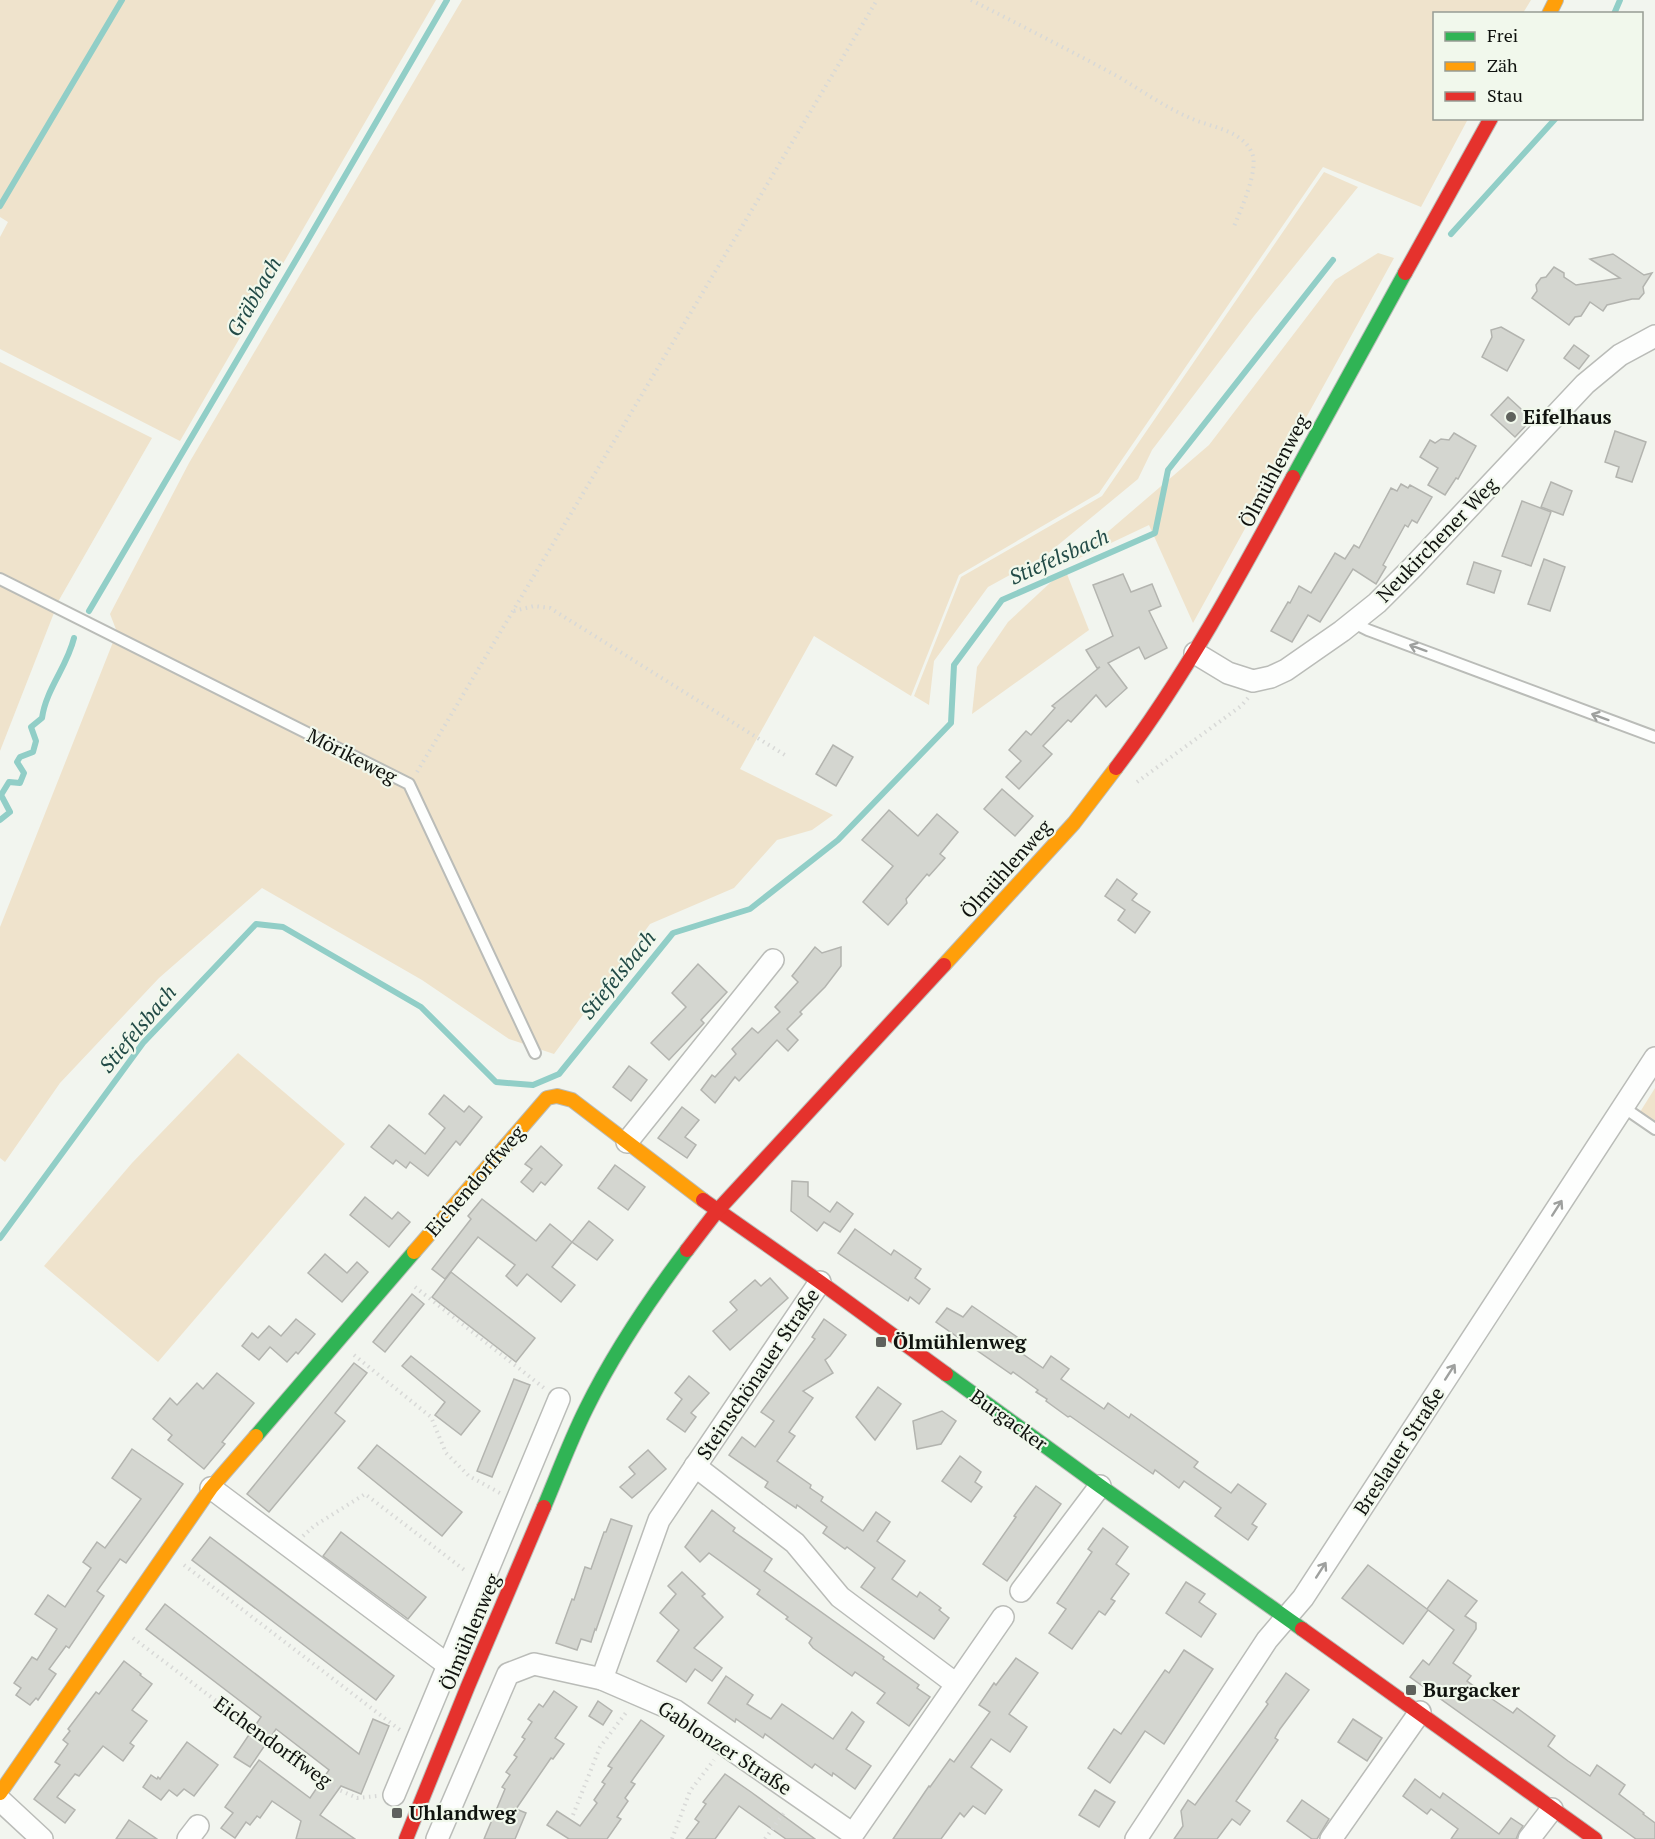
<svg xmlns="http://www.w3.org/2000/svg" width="1655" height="1839" font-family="'PT Serif',serif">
<rect width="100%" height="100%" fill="#f2f5ef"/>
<g fill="#efe3cc">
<path d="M0,0H436L180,441L0,349V237L8,222L0,217Z"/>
<path d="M462,0H1531L1523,13L1434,14V118L1468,119L1421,207L1323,167L1099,493L959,575L911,696L814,636L740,769L833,815L812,830L777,840L734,888L650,924L554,1054L509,1039L422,980L262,888L159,978L60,1083L5,1162L0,1158V927L117,632L110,614L189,463Z"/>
<path d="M1324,172L1358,187L1254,316L1152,450L1138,479L1046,555L988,587L934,661L929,705L914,696L961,577L1102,496Z"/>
<path d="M1378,253L1394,258L1193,623L1149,525L1075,560L1209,445L1335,280Z"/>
<path d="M0,362L152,438L59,600L0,751Z"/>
<path d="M1065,569L1089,630L972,714L977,667L1008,622Z"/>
<path d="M238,1053L345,1144L158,1362L44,1266L132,1163Z"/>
<path d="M1655,1088V1122L1640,1112Z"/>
</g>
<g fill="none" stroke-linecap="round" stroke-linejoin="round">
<g stroke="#91cec7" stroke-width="6">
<path d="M1614,14L1620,0"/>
<path d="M0,206L122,0"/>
<path d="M1451,234L1556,118"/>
<path d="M89,611L306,243L447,0"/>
<path d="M0,820L10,812L1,795L9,782L20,783L24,773L17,762L20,757L33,752L36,741L31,727L42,718C46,689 67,667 74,638"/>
<path d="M0,1238L143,1043L256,924L283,927L421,1007L496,1082L533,1085L559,1074L673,933L750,909L838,840L951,723L954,665L1002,600L1155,533L1168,470L1333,260"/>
</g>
</g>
<g fill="#d4d6d0" stroke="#b3b4af" stroke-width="1.5">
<path d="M1613,254L1644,275L1652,273L1643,287L1644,293L1639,299H1632L1607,305L1603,311L1590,302L1581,316L1575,317L1569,325L1532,298L1537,291L1536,285L1541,278L1546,277L1554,267L1564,273V277L1576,285L1620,278L1590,259Z"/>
<path d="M1501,327L1524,340L1507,371L1482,357L1492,337L1491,330Z"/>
<path d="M1574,345L1589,356L1579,369L1564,358Z"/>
<path d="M1508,397L1532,419L1515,437L1491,415Z"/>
<path d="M1615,431L1646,442L1632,482L1616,477L1619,467L1605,462Z"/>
<path d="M1454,433L1476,446L1458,479L1456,478L1445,495L1428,485L1438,468L1420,457L1430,440L1435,443L1441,439L1449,440Z"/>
<path d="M1551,482L1572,491L1563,515L1541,507Z"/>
<path d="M1401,484L1408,488L1410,485L1432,497L1417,523L1412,520L1408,527L1405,525L1383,565L1386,567L1376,584L1353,569L1320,622L1308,615L1292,642L1271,631L1288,602L1290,603L1299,586L1311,593L1335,553L1345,559L1354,545L1359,548L1391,488L1397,491Z"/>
<path d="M1522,501L1551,512L1531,566L1502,556Z"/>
<path d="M1544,559L1565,567L1550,611L1528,604Z"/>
<path d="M1474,562L1501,571L1494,593L1467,584Z"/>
<path d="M1123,574L1131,592L1152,584L1161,606L1149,611L1167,648L1145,659L1139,647L1108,663L1127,688L1106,707L1096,695L1071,722L1068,720L1043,746L1052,754L1019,789L1006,777L1021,761L1009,750L1026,731L1031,735L1055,708L1052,706L1100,667L1097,668L1086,650L1113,636L1093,585Z"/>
<path d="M833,745L853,757L836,786L816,774Z"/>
<path d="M1002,789L1033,816L1015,836L984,809Z"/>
<path d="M889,810L918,836L937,814L958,832L940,854L945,858L929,876L927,874L906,899L907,903L888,925L863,902L893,866L862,840Z"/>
<path d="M1117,879L1137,894L1132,900L1150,912L1135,933L1118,920L1125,910L1105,896Z"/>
<path d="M815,947L822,953L841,947V966L825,987L800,1012L802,1014L787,1029L798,1040L788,1051L777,1040L739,1081L735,1077L715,1103L701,1090L712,1075L715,1077L736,1054L732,1049L752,1028L758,1033L780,1012L775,1007L798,982L792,976Z"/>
<path d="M698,964L727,992L701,1020L704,1023L669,1060L651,1043L686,1007L672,993Z"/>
<path d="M629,1066L647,1080L631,1101L613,1087Z"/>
<path d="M444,1095L464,1112L469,1106L482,1117L460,1145L456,1141L428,1176L410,1162L406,1168L396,1160L393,1164L371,1147L389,1125L425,1154L445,1128L429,1114Z"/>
<path d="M682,1107L699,1120L685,1137L696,1145L687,1158L658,1138Z"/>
<path d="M541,1146L562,1165L545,1185L541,1182L533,1192L521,1182L532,1169L525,1164Z"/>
<path d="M615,1165L645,1187L628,1210L598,1188Z"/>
<path d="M792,1181L808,1182V1196L830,1212L837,1202L853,1214L840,1232L824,1222L817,1231L791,1211Z"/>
<path d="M365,1197L392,1219L398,1212L410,1222L389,1247L350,1215Z"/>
<path d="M482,1199L536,1241L550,1224L572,1242L552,1267L575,1285L561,1302L527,1274L517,1286L506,1276L515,1265L478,1237L445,1279L432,1269L471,1219L468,1216Z"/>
<path d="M589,1221L613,1240L597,1260L572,1242Z"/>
<path d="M855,1229L891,1255L894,1250L921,1269L915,1278L930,1289L919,1304L910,1297L908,1301L838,1253Z"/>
<path d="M325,1254L347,1273L357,1262L368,1272L342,1302L308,1273Z"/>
<path d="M451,1272L535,1338L516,1362L432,1297Z"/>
<path d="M770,1278L788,1298L730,1350L713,1331L737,1310L730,1302L755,1280L761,1286Z"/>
<path d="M412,1294L424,1304L385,1352L373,1342Z"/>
<path d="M972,1306L1017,1337L1011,1346L1043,1368L1051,1356L1069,1369L1061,1379L1104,1409L1108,1403L1129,1418L1131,1414L1198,1462L1194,1467L1231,1493L1238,1484L1266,1504L1252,1524L1257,1527L1248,1540L1215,1516L1221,1508L1184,1481L1179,1488L1155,1470L1153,1474L1070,1416L1068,1417L1046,1401L1047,1399L1036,1392L1038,1390L1013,1372L1011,1374L936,1322L947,1308L963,1317Z"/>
<path d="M296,1319L315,1334L298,1354L296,1352L287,1362L270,1347L259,1360L242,1346L252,1333L258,1338L269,1326L281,1336Z"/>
<path d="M824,1319L846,1335L830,1356L825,1360L833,1373L803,1391L813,1398L789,1432L795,1436L777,1461L811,1485L810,1488L823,1497L821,1501L863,1531L876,1512L890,1522L877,1541L905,1561L892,1579L917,1597L920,1592L941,1608L939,1610L949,1618L934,1639L861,1587L875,1568L847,1547L845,1549L823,1533L827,1527L797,1505L796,1508L765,1487L768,1482L729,1455L742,1437L755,1447L774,1421L761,1412L815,1339L812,1337Z"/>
<path d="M411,1356L480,1411L461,1435L435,1415L445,1402L402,1366Z"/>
<path d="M354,1363L367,1373L335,1413L345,1421L269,1512L247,1494Z"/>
<path d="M217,1373L254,1403L222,1442L225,1444L204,1469L168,1440L172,1435L153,1419L170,1398L177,1405L197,1383L203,1389Z"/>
<path d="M689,1376L709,1393L691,1413L696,1417L685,1432L667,1419L682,1399L675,1393Z"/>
<path d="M514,1379L530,1385L492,1477L477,1471Z"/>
<path d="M878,1387L901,1404L875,1440L856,1417Z"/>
<path d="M942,1411L956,1421L941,1444L917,1449L913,1421Z"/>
<path d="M377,1445L462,1512L442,1536L358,1468Z"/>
<path d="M132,1449L183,1484L126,1563L120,1559L97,1591L104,1596L69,1648L66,1646L49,1669L56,1674L38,1700L36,1698L30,1705L16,1695L21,1688L14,1683L32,1657L37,1660L57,1629L35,1614L48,1595L65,1607L91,1568L83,1562L97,1542L105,1548L141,1499L112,1478Z"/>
<path d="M648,1450L666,1469L632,1498L620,1487L635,1474L629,1467Z"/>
<path d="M960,1456L981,1472L975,1482L982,1487L971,1502L942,1481Z"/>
<path d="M1036,1486L1061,1504L1007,1581L983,1564L1016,1517L1014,1516Z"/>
<path d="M712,1510L735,1528L733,1531L772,1559L764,1571L884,1657L883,1659L919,1685L917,1688L930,1697L909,1726L877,1703L885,1693L855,1672L852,1676L813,1648L809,1643L812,1638L786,1619L788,1617L757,1594L760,1590L709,1553L700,1562L685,1547Z"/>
<path d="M611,1519L632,1526L596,1630L595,1629L591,1642L581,1639L577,1650L556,1643L572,1599L574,1600L585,1567L591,1569L604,1532H606Z"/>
<path d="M1103,1528L1128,1547L1116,1564L1129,1574L1111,1599L1115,1601L1105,1615L1099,1611L1072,1649L1049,1633L1066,1609L1057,1603L1092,1552L1088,1549Z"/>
<path d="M341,1532L426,1597L408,1619L323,1556Z"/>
<path d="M210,1537L394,1676L376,1700L192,1560Z"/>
<path d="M1368,1565L1427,1609L1448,1580L1477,1601L1465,1616L1476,1623V1629L1453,1663L1471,1676L1467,1681L1489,1697L1513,1713L1517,1708L1555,1736L1548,1746L1568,1761L1590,1776L1597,1765L1625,1785L1619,1794L1644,1813L1643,1814L1655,1823V1839H1636L1410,1677L1423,1660L1429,1665L1454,1630L1428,1610L1403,1644L1342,1598Z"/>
<path d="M682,1572L705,1594L702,1596L723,1617L694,1648L722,1668L712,1681L695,1669L686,1682L657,1661L679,1630L660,1613L676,1594L668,1586Z"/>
<path d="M1186,1582L1205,1594L1199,1602L1216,1614L1201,1637L1166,1613Z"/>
<path d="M165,1604L359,1754L373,1719L389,1726L361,1794L341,1786L320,1815L355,1839H296L301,1821L272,1801L260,1818L257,1816L250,1825L246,1822L235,1838L221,1828L233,1813L225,1807L259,1760L310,1798L329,1770L276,1729L250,1767L234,1757L261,1717L146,1629Z"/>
<path d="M1184,1650L1213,1669L1164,1744L1145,1731L1110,1783L1088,1768L1114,1729L1121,1734L1165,1670L1169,1673Z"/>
<path d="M1016,1658L1038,1673L1009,1714L1027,1727L1010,1752L991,1739L971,1767L1002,1790L985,1814L973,1806L964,1817L960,1813L941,1839H893L929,1786L930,1787L950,1759L954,1762L990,1712L979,1705L994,1683L996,1685Z"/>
<path d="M124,1661L141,1674L140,1675L152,1684L132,1710L147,1721L130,1743L134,1746L123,1761L103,1746L79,1776L75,1774L57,1797L75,1810L65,1823L34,1799L60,1765L55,1762L68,1744L63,1740L70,1731L68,1729L96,1692L99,1694Z"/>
<path d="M1286,1673L1309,1690L1280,1729L1275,1738L1278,1740L1236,1801L1250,1811L1240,1825L1232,1819L1217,1839H1174L1183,1826L1181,1811L1188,1800L1195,1805L1268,1704L1266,1702Z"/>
<path d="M726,1676L753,1695L747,1704L771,1719L782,1704L833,1739L852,1712L864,1722L846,1749L871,1766L855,1789L833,1773L832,1776L815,1764L812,1768L765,1734L763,1738L736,1719L735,1722L708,1703Z"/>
<path d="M554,1691L577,1707L555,1738L564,1744L553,1759L551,1758L516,1809L526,1813L515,1839H484L505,1789L502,1787L510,1775L506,1772L517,1757L514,1755L525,1739L522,1737L532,1722L528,1719L539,1704L543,1707Z"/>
<path d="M598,1701L612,1711L603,1725L589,1716Z"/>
<path d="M1353,1719L1382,1738L1367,1761L1338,1742Z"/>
<path d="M641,1720L664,1736L631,1782L635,1784L625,1798L628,1801L617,1817L621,1819L607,1839H569L547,1825L557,1811L580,1826L597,1803L594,1800L605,1784L602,1782L612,1768L608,1766Z"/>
<path d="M187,1742L218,1765L194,1796L184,1789L177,1796L169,1790L161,1800L143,1787L151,1775L157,1779L158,1777L160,1779Z"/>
<path d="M725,1774L751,1792L815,1839H786L739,1806L715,1839H686L699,1822L695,1819L706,1804L703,1802Z"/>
<path d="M1415,1779L1440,1798L1443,1793L1499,1834L1511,1818L1523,1826L1519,1832L1516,1839H1451L1458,1829L1431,1809L1427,1814L1403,1796Z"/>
<path d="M1095,1790L1115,1802L1099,1827L1079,1815Z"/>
<path d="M1302,1800L1329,1819L1317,1839H1312L1287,1821Z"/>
<path d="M129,1820L157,1839H116Z"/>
</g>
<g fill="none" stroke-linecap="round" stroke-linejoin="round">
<defs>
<g id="lane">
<path d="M0,579L409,784L535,1053"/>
<path d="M1356,620L1360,626L1368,630L1655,737"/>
<path d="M1623,1107L1655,1129"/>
</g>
<g id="street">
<path d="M1195,653L1228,673L1253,681L1271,677L1286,670L1342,631L1377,603L1413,567L1585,384L1620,355L1655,336"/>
<path d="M627,1142L773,960"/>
<path d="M695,1466L795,1543L840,1597L956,1684"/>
<path d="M211,1488L448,1665"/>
<path d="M1021,1591L1100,1486"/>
<path d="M602,1679L659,1520L820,1282"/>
<path d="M394,1795L559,1399"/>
<path d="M0,1800L42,1839"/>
<path d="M188,1839L198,1826"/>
<path d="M437,1839L508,1674L534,1664L602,1679L676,1711L853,1834L1003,1617"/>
<path d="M1136,1839L1267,1640L1303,1598L1655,1058"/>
<path d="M1331,1839L1420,1712"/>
<path d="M1529,1839L1552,1809"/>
</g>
<g id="fast">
<path d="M1293,477L1405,273"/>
<path d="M946,1374L1100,1486L1302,1629"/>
<path d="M256,1436L414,1252"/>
<path d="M544,1507C558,1474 570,1441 586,1409C613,1354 650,1299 687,1250"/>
</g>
<g id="slow">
<path d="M1549,14L1556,0"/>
<path d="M944,965L1074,823L1116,768"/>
<path d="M414,1252L547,1098L557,1096L572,1100L703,1200"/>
<path d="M0,1793L211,1488L256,1436"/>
</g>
<g id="jam">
<path d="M1405,273L1491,118"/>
<path d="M1116,768C1185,677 1239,577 1293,477"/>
<path d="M703,1200L820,1282L946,1374"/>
<path d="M687,1250L717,1211L944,965"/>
<path d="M1302,1629L1595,1839"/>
<path d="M406,1839L468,1686L544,1507"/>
</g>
</defs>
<use href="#lane" stroke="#babcb8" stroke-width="14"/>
<use href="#street" stroke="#babcb8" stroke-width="24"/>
<use href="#fast" stroke="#babcb8" stroke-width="16"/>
<use href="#slow" stroke="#babcb8" stroke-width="16"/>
<use href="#jam" stroke="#babcb8" stroke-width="16"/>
<g stroke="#d8d9d7" stroke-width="4" stroke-dasharray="1.5 4.5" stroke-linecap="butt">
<path d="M971,0C1020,25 1069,50 1117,76C1141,90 1163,106 1188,117C1208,127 1240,129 1251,151C1261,167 1240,211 1233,229"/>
<path d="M514,611L534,606L550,608L788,757"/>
<path d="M417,772L877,0"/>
<path d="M1137,782L1241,706L1248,698"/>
<path d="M415,1287L544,1388"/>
<path d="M354,1355L431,1417L446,1453L469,1476L500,1493"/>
<path d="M303,1536L314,1526L365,1494L467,1572"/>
<path d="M184,1565L400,1730"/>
<path d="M133,1638L326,1784L357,1798L377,1796"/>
<path d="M573,1815L600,1747L628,1710"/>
<path d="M672,1839L690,1791L714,1760"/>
<path d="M765,1839L786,1810"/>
</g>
<use href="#lane" stroke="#fdfefd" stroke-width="10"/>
<use href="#street" stroke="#fdfefd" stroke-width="21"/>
<use href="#fast" stroke="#30b455" stroke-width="14"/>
<use href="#slow" stroke="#ff9f0a" stroke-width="14"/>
<use href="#jam" stroke="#e5322d" stroke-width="14"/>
</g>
<defs><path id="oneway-shaft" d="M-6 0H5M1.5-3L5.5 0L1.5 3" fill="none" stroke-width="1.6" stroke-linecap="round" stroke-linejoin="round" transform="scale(1.5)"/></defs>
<g stroke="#9ea09e">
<use href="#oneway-shaft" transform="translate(1418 648) rotate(-160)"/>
<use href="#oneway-shaft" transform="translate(1600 717) rotate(-160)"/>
<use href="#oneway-shaft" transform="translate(1557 1208) rotate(-57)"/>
<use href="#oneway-shaft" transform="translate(1450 1372) rotate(-57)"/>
<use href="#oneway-shaft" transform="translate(1321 1570) rotate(-57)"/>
</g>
<g fill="#5f625d" stroke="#f1f8ec" stroke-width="2">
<circle cx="1511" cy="417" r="6"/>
<rect x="875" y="1336" width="12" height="12" rx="3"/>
<rect x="1405" y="1684" width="12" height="12" rx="3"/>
<rect x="391" y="1807" width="12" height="12" rx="3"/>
</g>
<g text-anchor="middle" stroke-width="4.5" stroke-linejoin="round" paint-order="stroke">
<g font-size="20" font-weight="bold" fill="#10130f" stroke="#f1f8ec" text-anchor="start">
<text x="1523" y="424">Eifelhaus</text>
<text x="893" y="1349">Ölmühlenweg</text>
<text x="1423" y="1697">Burgacker</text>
<text x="409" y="1820">Uhlandweg</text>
</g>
<g font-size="20" fill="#10130f" stroke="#f1f8ec">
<text transform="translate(1274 471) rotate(-62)" y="7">Ölmühlenweg</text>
<text transform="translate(1437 540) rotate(-46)" y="7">Neukirchener Weg</text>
<text transform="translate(352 756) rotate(27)" y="7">Mörikeweg</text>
<text transform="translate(1006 869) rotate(-48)" y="7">Ölmühlenweg</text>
<text transform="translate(475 1181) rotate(-49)" y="7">Eichendorffweg</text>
<text transform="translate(758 1374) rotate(-56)" y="7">Steinschönauer Straße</text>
<text transform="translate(1009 1420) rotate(36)" y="7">Burgacker</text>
<text transform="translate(1399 1451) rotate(-57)" y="7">Breslauer Straße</text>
<text transform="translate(470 1632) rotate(-67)" y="7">Ölmühlenweg</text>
<text transform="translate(273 1742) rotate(36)" y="7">Eichendorffweg</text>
<text transform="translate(725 1748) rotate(33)" y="7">Gablonzer Straße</text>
</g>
<g font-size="21" font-style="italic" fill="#224b47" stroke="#f1f8ec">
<text transform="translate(254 297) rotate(-60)" y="7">Gräbbach</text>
<text transform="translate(1059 557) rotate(-24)" y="7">Stiefelsbach</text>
<text transform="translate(618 975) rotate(-51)" y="7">Stiefelsbach</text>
<text transform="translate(138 1029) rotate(-50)" y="7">Stiefelsbach</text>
</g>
</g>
<rect x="1433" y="12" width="210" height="108" fill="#f1f8ec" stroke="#979c94" stroke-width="1.5"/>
<rect x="1445" y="32" width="30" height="9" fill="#30b455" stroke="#979c94" stroke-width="1.5"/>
<text x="1487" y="42" font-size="18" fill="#10130f">Frei</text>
<rect x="1445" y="62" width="30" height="9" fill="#ff9f0a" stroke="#979c94" stroke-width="1.5"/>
<text x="1487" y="72" font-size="18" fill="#10130f">Zäh</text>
<rect x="1445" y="92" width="30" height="9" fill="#e5322d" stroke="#979c94" stroke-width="1.5"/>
<text x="1487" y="102" font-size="18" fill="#10130f">Stau</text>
</svg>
